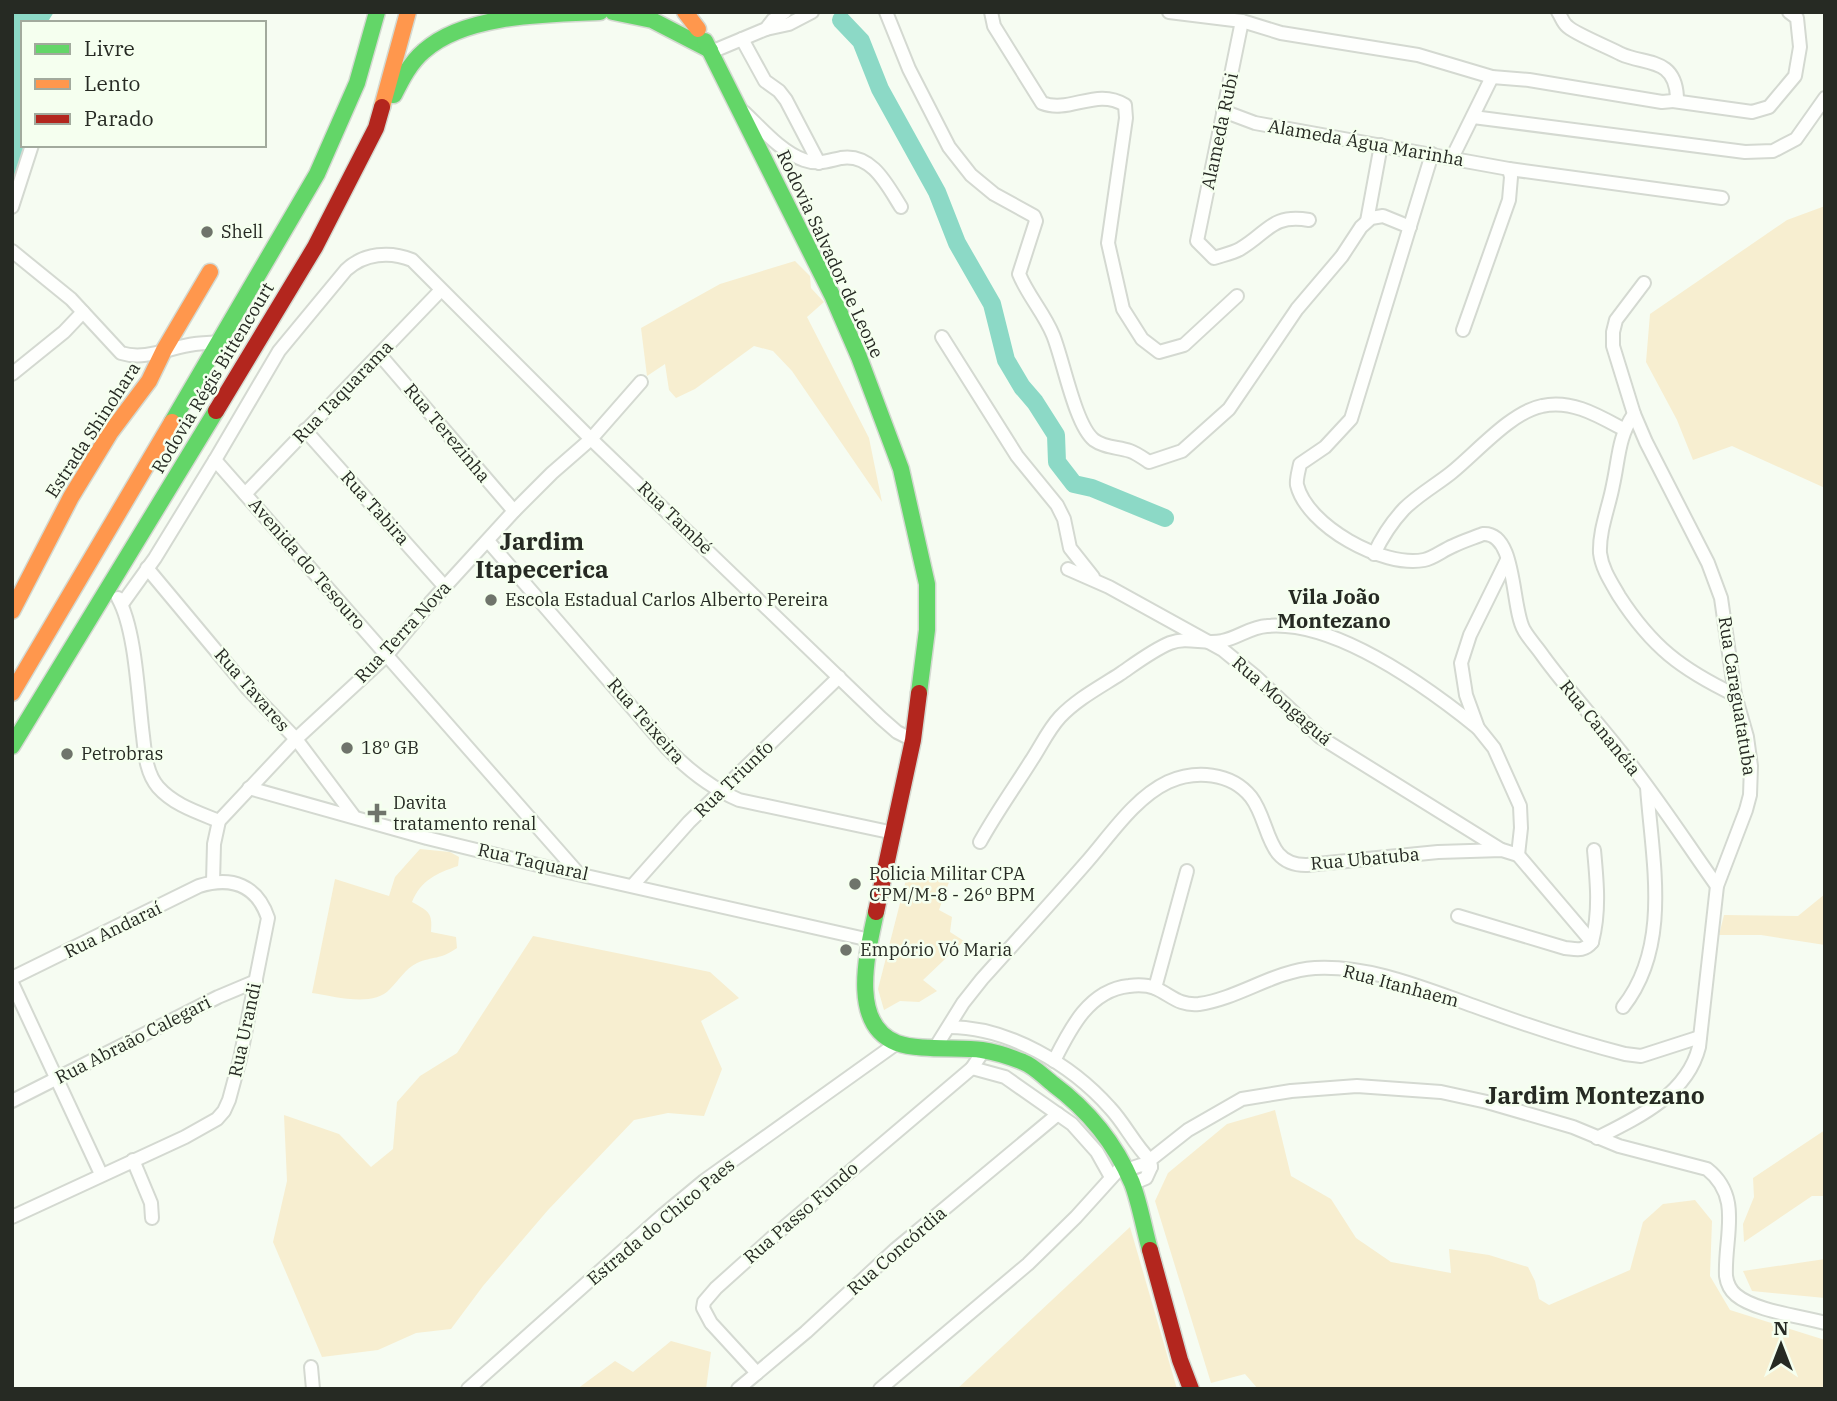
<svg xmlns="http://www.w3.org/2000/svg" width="1837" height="1401" font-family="'IBM Plex Serif',serif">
<rect width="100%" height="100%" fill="#f6fcf2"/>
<g fill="#f7eed0">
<path d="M1825,206V488L1732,446L1693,460L1677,420L1646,362L1650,314L1787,220Z"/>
<path d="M795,261L810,276L811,288L824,302L807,317L869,438L882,502L792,371L773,351L754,346L695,389L676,398L669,390L665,364L647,376L641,328L720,284Z"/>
<path d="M420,849L450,852L459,857L458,866C437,873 421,880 412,902C428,911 433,912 431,932L456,937L457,948C440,960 433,956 417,963C405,969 399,980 390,989C373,1008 334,996 312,993L335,879L389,896L395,877Z"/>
<path d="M908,872L949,882L939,910L952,917L950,932L964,941L923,980L937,991L919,1002L900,1001L884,1010L878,989Z"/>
<path d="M1825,894V945L1761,935H1719L1724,915L1798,916Z"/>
<path d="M533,936L710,972L739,998L701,1021L722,1069L704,1116L668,1113L634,1120L548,1210L483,1286L451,1329L416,1333L378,1350L322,1357L273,1242L287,1181L284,1115L339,1134L371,1167L393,1149L397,1102L420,1076L457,1053Z"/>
<path d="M1275,1110L1291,1176L1331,1199L1356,1238L1391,1262L1451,1273L1449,1249L1489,1255L1528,1267L1535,1281L1539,1299L1549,1305L1630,1270L1643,1222L1663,1204L1695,1200L1712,1221L1710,1276L1730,1310L1825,1340V1389H1258L1245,1374L1211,1383L1155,1201L1168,1173L1227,1124Z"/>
<path d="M1825,1130V1196H1812L1744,1242L1743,1224L1754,1197L1753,1178Z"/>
<path d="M1130,1227L1177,1389H957Z"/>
<path d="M1825,1259V1298L1752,1291L1743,1271Z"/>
<path d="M671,1341L711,1352L706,1389H577L615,1361L633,1372Z"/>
</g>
<path fill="#8cd9c6" d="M12,12H54L47,23H23V145H28L12,193Z"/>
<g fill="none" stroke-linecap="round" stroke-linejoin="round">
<path stroke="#8cd9c6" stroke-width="18" d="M841,20L861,41L880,89L937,192L957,243L992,304L1006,360L1022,387L1035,402L1056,435L1057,462L1074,484L1092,488L1165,518"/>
<defs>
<g id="street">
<path d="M886,12L909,69L949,147L971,175L994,194L1034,216L1036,221L1019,274C1028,296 1044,313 1053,335C1063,359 1075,425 1094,440C1105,448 1118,447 1130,451C1136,453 1143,458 1149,462L1182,451L1229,409L1297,309L1342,256L1361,227L1371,218L1383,216L1410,227"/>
<path d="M991,12L994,26L1042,103C1070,114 1096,87 1125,105L1126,118L1108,243L1123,309L1142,339L1159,352L1184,345L1237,296"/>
<path d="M1169,12L1242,21L1281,33L1418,55L1492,77L1529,80L1662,102L1673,101L1677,97C1675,57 1645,65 1621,54C1610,48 1573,33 1567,26C1563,23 1561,16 1558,12"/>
<path d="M1242,21L1197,241L1214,258C1223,255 1233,253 1240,249C1269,232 1271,214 1309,220"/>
<path d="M766,29L789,24L812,12"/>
<path d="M742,39L765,81L779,91L786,100L819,163"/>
<path d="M711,52L766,29L773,20L785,12"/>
<path d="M1673,101L1752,112L1769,107L1795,76L1800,47L1797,18L1789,12"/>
<path d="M1223,111L1255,123L1509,169L1722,198"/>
<path d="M744,112C761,128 781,152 804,160C818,165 827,161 841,158C872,153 887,185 901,207"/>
<path d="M1473,117L1745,152L1773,151L1796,139L1825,98"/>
<path d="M1432,154L1351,419L1325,447L1300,464C1299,470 1296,479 1297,485C1307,526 1383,568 1424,560C1434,558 1443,550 1453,546C1463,541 1473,538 1483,534C1517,532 1511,608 1524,630C1529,639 1537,647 1543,656C1567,689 1595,719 1620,751C1655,794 1685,841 1717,886"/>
<path d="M1452,158L1492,77"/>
<path d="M12,207L32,145"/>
<path d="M1367,221L1381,145"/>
<path d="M12,251L71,299L121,353C146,361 170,347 195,344C203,343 211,343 219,342"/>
<path d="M1463,330L1509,200L1511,177L1509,169"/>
<path d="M942,337L1017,456L1057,505L1064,519L1070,548L1093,577"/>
<path d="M380,355L514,511"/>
<path d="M12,374L64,332L83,312"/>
<path d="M1634,414C1618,437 1619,458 1613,485C1609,507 1599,530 1600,553C1602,569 1611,582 1619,596C1652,647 1681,669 1735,695"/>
<path d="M305,430L445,587"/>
<path d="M215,460L279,351L346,270C364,253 390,251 412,260L591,439L881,718L897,732L913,740"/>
<path d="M245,494L441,290"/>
<path d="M488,541L667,748C688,770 711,788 739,800L894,833"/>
<path d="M1374,554C1382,537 1391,523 1404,509C1418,495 1436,485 1451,473C1476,453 1511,412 1542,406C1571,399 1599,416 1623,429"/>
<path d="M1507,560L1470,635L1461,663L1466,695L1478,728L1494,748L1520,806L1521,828L1518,855"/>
<path d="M147,568L248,689L296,739L353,815"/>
<path d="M1068,569L1109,587L1223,650L1256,677L1320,737L1500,849"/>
<path d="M118,598C136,630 138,698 143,736C145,753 146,773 158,787C174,805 197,812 219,821"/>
<path d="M122,604L155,558L215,460L578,873"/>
<path d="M249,788L427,838L546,867L870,940"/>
<path d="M980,842C996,813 1014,788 1031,761C1041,746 1048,730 1060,717C1077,699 1100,687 1120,674C1136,663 1153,650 1170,643C1188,636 1204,645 1222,641C1238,638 1250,627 1267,626C1335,620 1427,687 1478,728"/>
<path d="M213,882L214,844L219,821L296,739L387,655L430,603L514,511L552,473L591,439L641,382"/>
<path d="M633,885L689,822L839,677"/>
<path d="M1458,916L1565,948C1576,949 1584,952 1592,942L1518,855"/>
<path d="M1592,942C1600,911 1597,882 1594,850"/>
<path d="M12,978L199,886C232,876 257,885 268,918L240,1059L229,1100L224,1111L217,1119L185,1137L12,1217"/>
<path d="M12,983L101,1174"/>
<path d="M1155,988L1187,871"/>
<path d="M1623,1007C1672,945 1652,860 1647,787"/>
<path d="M949,1027C1008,1027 1071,1064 1110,1108C1125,1124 1134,1144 1150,1160"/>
<path d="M935,1048L963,1003L982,979C1016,941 1051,903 1085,864C1109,837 1134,798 1168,782C1195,770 1231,772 1251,797C1271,823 1265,866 1307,865L1438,852L1502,850L1518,855"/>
<path d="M1054,1061C1070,1029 1089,990 1129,986C1137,985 1147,985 1155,988C1171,995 1179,1006 1199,1004C1240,998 1273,971 1315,968C1369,965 1423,988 1474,1006C1523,1024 1574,1041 1625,1054L1641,1056L1700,1037"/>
<path d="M972,1068L1005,1077L1072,1124L1097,1152L1111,1177"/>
<path d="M12,1101L218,997L256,981"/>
<path d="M1597,1138C1637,1118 1687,1095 1699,1047L1717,886L1746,810L1750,795L1751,766L1747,737L1735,695L1721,598L1708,563L1646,442L1634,414L1613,346V332L1616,320L1644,283"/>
<path d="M133,1160L151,1203L152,1218"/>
<path d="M1126,1170L1141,1165L1151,1167"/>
<path d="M1132,1184L1146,1178L1151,1167L1150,1160L1188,1130L1242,1099L1291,1091L1357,1086L1441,1092L1487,1102L1573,1127L1619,1146L1707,1169C1743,1197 1724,1237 1726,1276C1727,1283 1730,1290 1736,1295C1755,1311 1800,1316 1825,1323"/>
<path d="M311,1367L313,1389"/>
<path d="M757,1373L711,1323L703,1308L704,1302L716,1288L775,1235L972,1068L984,1050"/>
<path d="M468,1389L663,1215L704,1181L897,1043"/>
<path d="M738,1389L806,1332L896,1249L1058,1114"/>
<path d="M880,1389L1028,1264L1076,1217L1123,1165"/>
</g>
<g id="fast">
<path d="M613,12L652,20L710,50"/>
<path d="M705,41L833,297L859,357L901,469L927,584V630L919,693"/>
<path d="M394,95C402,79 410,63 424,51C465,14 548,14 600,12"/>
<path d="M172,422L317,174L357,83L377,12"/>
<path d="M12,746L216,411"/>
<path d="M876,912C868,950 848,1024 897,1043C919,1051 959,1047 982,1050C995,1052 1011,1057 1023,1062C1034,1066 1044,1077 1053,1084C1088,1110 1115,1143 1132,1183C1140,1204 1144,1229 1150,1250"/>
</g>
<g id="slow">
<path d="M685,12L698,29"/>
<path d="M382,107L408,12"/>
<path d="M12,611L71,497L110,433L149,381L164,350L210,272"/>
<path d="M12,693L172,422"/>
</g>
<g id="jam">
<path d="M216,411L315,247L376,128L382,107"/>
<path d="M876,912L913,740L919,693"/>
<path d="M1150,1250L1180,1360L1191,1389"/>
</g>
</defs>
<use href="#street" stroke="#d4d9d1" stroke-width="16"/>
<use href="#fast" stroke="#d4d9d1" stroke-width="19"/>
<use href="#slow" stroke="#d4d9d1" stroke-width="19"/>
<use href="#jam" stroke="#d4d9d1" stroke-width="19"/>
<use href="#street" stroke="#fefffd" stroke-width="12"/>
<use href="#fast" stroke="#63d668" stroke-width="16"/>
<use href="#slow" stroke="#ff974d" stroke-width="16"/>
<use href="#jam" stroke="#b3261e" stroke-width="16"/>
</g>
<g fill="#6f746b" stroke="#f5ffef" stroke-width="2.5">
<circle cx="207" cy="232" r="7"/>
<circle cx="491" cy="600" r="7"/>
<circle cx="347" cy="748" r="7"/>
<circle cx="67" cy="754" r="7"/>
<path d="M373.5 802.5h7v7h7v7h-7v7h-7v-7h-7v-7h7z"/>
<circle cx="855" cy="884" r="7"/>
<circle cx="846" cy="950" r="7"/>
</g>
<g text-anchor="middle" stroke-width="5" stroke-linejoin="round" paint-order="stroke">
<g font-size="18" fill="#262a23" stroke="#f5ffef">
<text transform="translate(1220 131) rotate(-78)" y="6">Alameda Rubi</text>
<text transform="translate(1366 143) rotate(10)" y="6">Alameda Água Marinha</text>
<text transform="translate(830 254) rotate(65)" y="6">Rodovia Salvador de Leone</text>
<text transform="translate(213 378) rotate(-59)" y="6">Rodovia Régis Bittencourt</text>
<text transform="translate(343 392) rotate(-46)" y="6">Rua Taquarama</text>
<text transform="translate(93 430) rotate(-57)" y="6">Estrada Shinohara</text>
<text transform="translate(447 433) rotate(50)" y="6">Rua Terezinha</text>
<text transform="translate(375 508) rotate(48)" y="6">Rua Tabira</text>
<text transform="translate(675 518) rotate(44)" y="6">Rua També</text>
<text transform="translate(307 564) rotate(49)" y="6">Avenida do Tesouro</text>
<text transform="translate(403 632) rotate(-47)" y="6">Rua Terra Nova</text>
<text transform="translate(252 690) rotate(49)" y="6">Rua Tavares</text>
<text transform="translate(1737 696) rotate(81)" y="6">Rua Caraguatatuba</text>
<text transform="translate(1282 701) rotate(41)" y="6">Rua Mongaguá</text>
<text transform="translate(646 721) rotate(49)" y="6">Rua Teixeira</text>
<text transform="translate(1600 728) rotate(51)" y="6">Rua Cananéia</text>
<text transform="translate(734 779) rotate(-44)" y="6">Rua Triunfo</text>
<text transform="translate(1365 859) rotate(-5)" y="6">Rua Ubatuba</text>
<text transform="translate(533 862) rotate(13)" y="6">Rua Taquaral</text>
<text transform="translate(113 930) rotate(-26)" y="6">Rua Andaraí</text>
<text transform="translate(1401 986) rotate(15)" y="6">Rua Itanhaem</text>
<text transform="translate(245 1030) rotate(-78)" y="6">Rua Urandi</text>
<text transform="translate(133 1040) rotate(-27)" y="6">Rua Abraão Calegari</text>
<text transform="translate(801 1213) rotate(-41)" y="6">Rua Passo Fundo</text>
<text transform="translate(661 1222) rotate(-40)" y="6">Estrada do Chico Paes</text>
<text transform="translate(897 1251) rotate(-41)" y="6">Rua Concórdia</text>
</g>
<g font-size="18" fill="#262a23" stroke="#f5ffef" text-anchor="start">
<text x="221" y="238">Shell</text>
<text x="505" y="606">Escola Estadual Carlos Alberto Pereira</text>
<text x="361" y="754">18º GB</text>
<text x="81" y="760">Petrobras</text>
<text x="393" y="809">Davita<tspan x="393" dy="21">tratamento renal</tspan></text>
<text x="869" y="880">Policia Militar CPA<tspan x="869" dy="21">CPM/M-8 - 26º BPM</tspan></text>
<text x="860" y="956">Empório Vó Maria</text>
</g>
<g font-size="21" font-weight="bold" fill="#262a23" stroke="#f5ffef">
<text x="1334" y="604">Vila João<tspan x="1334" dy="24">Montezano</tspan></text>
</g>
<g font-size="24" font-weight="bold" fill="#262a23" stroke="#f5ffef">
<text x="542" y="550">Jardim<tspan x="542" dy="28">Itapecerica</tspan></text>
<text x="1595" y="1104">Jardim Montezano</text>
</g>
</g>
<rect width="1837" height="1401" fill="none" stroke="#262a23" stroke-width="28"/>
<rect x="21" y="21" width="245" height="126" fill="#f5ffef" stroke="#a2aa9d" stroke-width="2"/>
<rect x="35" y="44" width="35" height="10" fill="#63d668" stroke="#a2aa9d" stroke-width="2"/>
<text x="84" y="56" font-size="21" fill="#262a23">Livre</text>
<rect x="35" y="79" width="35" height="10" fill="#ff974d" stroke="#a2aa9d" stroke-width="2"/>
<text x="84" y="91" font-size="21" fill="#262a23">Lento</text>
<rect x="35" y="114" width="35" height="10" fill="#b3261e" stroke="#a2aa9d" stroke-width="2"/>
<text x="84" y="126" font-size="21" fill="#262a23">Parado</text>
<g transform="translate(1781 1345)" stroke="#f5ffef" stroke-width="5" paint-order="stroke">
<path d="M0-5L12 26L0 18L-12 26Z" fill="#262a23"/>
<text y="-10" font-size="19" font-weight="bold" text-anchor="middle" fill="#262a23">N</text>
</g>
</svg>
